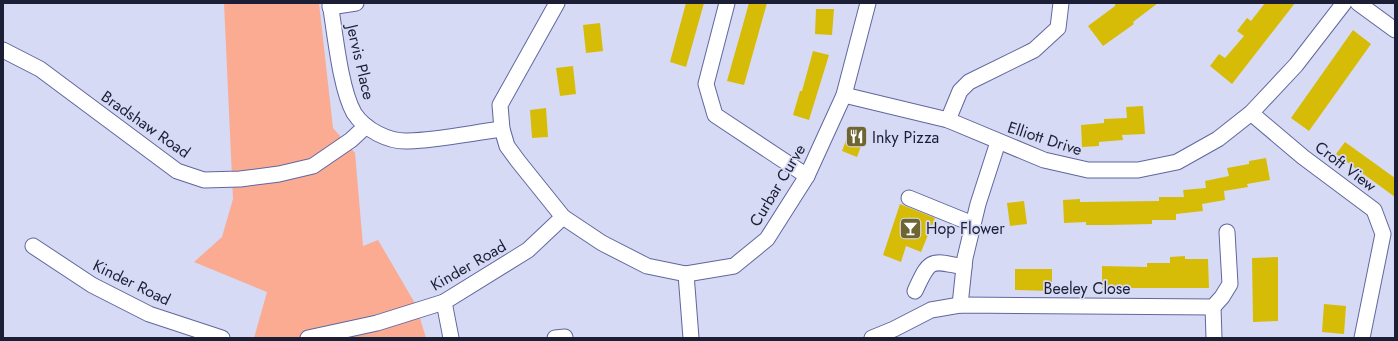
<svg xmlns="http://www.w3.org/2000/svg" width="1398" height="341" font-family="Jost,sans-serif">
<rect width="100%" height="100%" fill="#d6daf4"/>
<path fill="#faab92" d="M224,3H319L333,128L355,153L363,246L378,240L416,305L426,338H254L267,292L194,262L222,237L233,199Z"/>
<g fill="#d7bc07">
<path d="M686,3H704L686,67L670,62Z"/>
<path d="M749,3H767L744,85L727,81Z"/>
<path d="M1115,3H1158L1133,22L1134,24L1103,46L1088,26L1115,6Z"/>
<path d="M1265,3H1295L1232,84L1210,66L1219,54L1225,58L1244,36L1237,31L1247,18L1251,21Z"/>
<path d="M816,9H834L832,35L815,34Z"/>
<path d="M600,23L603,51L586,53L583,25Z"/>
<path d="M1353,30L1371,44L1309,131L1291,118Z"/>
<path d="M813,51L829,55L809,120L793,115L800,91H802Z"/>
<path d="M573,66L576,94L560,96L556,68Z"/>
<path d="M1143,106L1145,134L1122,135L1123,140L1099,142V146L1082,147L1081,125L1104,123V119L1127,118L1126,107Z"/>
<path d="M546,108L548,137L532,138L530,110Z"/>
<path d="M851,127L866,133L857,157L842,151Z"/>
<path d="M1345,142L1395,178V197L1336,154Z"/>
<path d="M1266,158L1270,180L1247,184L1248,187L1224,191L1225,200L1202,204L1203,211L1176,214V220H1152V224L1110,225H1086V222L1064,223L1063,200L1080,199V202L1159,201V197H1184L1183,190L1206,188L1205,181L1229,176L1227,168L1249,164V161Z"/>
<path d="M1024,201L1027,224L1010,226L1007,203Z"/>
<path d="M900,204L935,218L921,252L906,246L901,262L883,255Z"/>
<path d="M1185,256V259H1208L1209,288H1102V266L1147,267V263H1170V257Z"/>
<path d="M1278,257V321L1253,322L1252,258Z"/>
<path d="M1015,269H1052V291L1015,290Z"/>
<path d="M1324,304L1346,306L1344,334L1322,332Z"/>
</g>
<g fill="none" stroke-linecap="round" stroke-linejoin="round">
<defs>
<g id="minor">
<path d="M330,3C335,32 340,88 354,113C365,130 389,142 408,141C439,140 471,133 502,129"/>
<path d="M557,3L500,105L502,129L507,146L518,161L563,217L602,243L647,266L686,274L734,266L767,239L807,176L844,95L868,3"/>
<path d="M727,3L706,84L715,115L807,176"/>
<path d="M1358,3L1395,30"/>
<path d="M330,7L356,3"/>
<path d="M3,50L40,69L177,171L204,180L240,179L279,174L313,166L351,140L366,126"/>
<path d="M844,95L948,120L1044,160L1088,170H1138L1177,162L1218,139L1251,113L1296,65L1344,3"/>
<path d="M1251,113L1303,157L1374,210L1383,234L1362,338"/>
<path d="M948,120L960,91L969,82L1034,50L1058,28L1061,3"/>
<path d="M909,198L973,224"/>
<path d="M33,246L92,285L149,314L222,338"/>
<path d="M686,274L691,338"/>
<path d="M915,291C930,258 930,260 964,267"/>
<path d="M444,302L451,338"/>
<path d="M960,305L965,258L978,204L998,142"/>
<path d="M1213,307L1214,338"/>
<path d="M308,338L377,323L444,302L528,250L563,217"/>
<path d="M555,338L565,337"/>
<path d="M872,338L894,329L931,310L960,305L1213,307L1222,297L1230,284L1227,232"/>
</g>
</defs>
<use href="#minor" stroke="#61669f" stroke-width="17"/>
<use href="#minor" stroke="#fff" stroke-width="15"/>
</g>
<defs>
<symbol id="restaurant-square" viewBox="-11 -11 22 22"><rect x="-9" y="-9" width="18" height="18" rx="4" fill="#6f6532" stroke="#d6daf4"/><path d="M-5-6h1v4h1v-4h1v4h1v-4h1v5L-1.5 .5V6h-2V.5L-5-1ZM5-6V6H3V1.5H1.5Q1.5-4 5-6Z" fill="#fff"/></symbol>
<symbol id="bar-square" viewBox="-11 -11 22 22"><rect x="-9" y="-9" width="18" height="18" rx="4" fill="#6f6532" stroke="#d6daf4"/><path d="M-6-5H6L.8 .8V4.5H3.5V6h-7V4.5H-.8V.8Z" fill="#fff"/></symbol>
</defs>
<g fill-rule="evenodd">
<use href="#restaurant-square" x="844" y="124" width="25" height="25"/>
<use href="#bar-square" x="898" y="216" width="25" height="25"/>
</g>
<g text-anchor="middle" stroke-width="3.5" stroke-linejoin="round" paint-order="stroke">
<g font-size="16" fill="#1c1e35" stroke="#d6daf4">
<text transform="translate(361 62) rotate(77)" y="6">Jervis Place</text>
<text transform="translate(146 124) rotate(35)" y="6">Bradshaw Road</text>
<text transform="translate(1045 138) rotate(18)" y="6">Elliott Drive</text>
<text transform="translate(1346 166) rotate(37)" y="6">Croft View</text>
<text transform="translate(777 185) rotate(-59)" y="6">Curbar Curve</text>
<text transform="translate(468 265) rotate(-30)" y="6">Kinder Road</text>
<text transform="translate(132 282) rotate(26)" y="6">Kinder Road</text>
<text x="1087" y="294">Beeley Close</text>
</g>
<g font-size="16" fill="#1c1e35" stroke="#d6daf4" text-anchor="start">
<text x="872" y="143">Inky Pizza</text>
<text x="926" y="234">Hop Flower</text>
</g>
</g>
<rect width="1398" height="341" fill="none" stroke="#1c1e35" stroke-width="8"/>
</svg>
